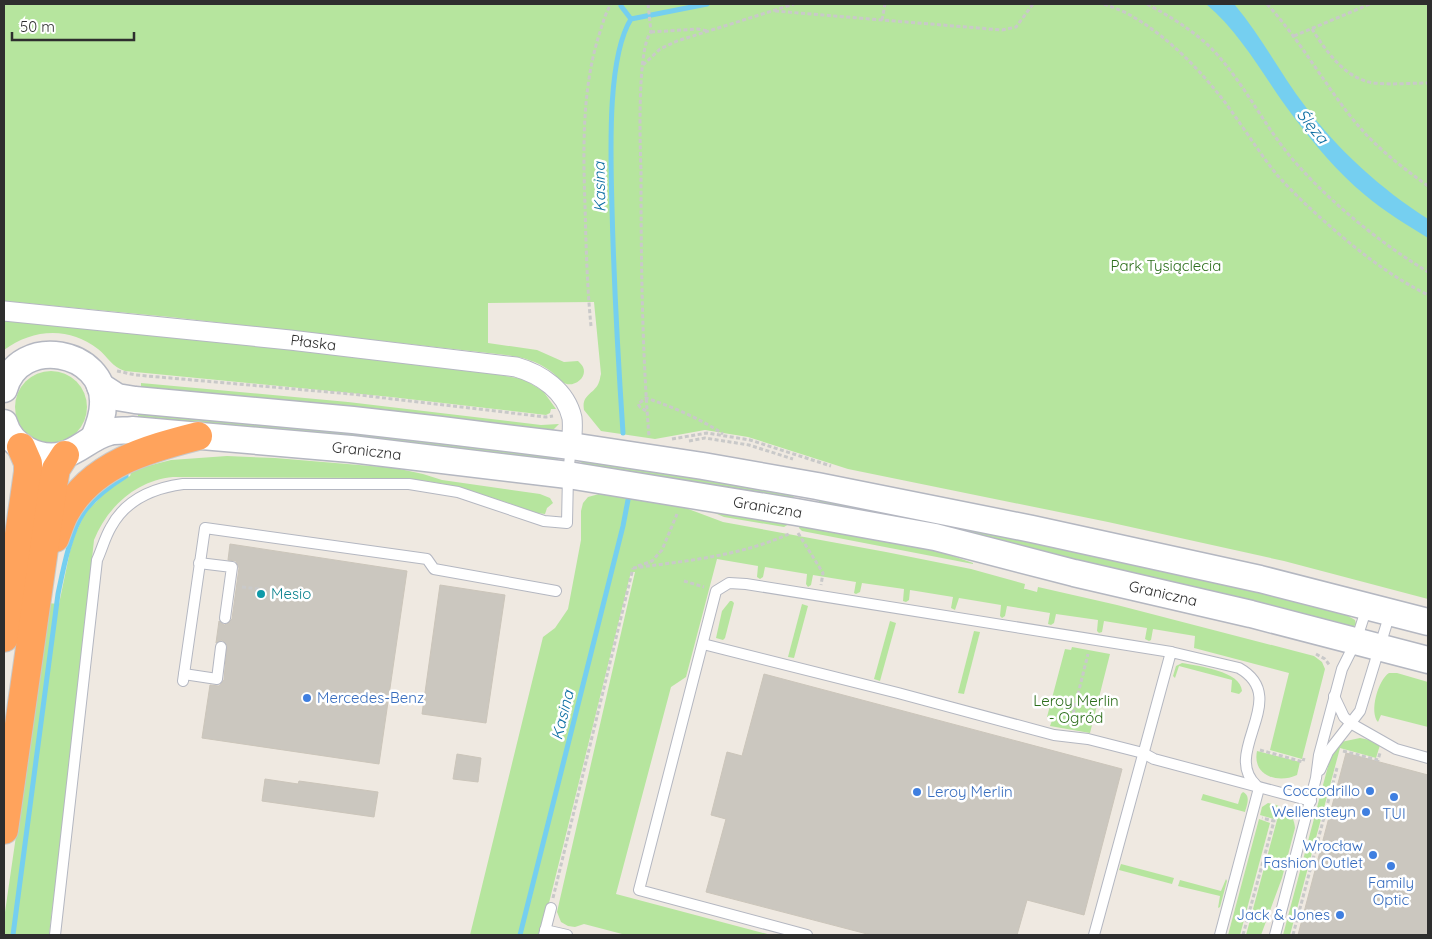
<svg xmlns="http://www.w3.org/2000/svg" width="1432" height="939" font-family="Quicksand,sans-serif">
<rect width="100%" height="100%" fill="#efe9e1"/>
<g fill="#b6e59e">
<path d="M4,4H1428V599L1284,561L1108,522L848,469L748,437L705,430L655,439L601,431L584,410C581,394 595,394 599,382C600,380 600,377 601,374L594,302L488,303V343L537,350L564,362L578,361C580,363 582,365 583,367C588,378 573,388 564,383C559,380 555,374 549,370C536,361 522,357 506,355L170,317L4,301Z"/>
<path d="M4,319L434,364L523,379L543,391L556,409H551L550,413L546,415L391,397L125,371C112,367 108,357 98,349C69,326 32,329 4,350Z"/>
<circle cx="51" cy="407" r="36"/>
<path d="M141,383L348,402L541,425L559,424L551,432L141,390Z"/>
<path d="M138,410L282,423L556,456L559,463L138,420Z"/>
<path d="M227,456L275,458L395,468L423,474L442,480L540,494L550,498L553,503L547,508L545,514L537,513C507,503 476,491 444,484C423,480 403,479 381,478L173,477C137,480 107,507 94,540L69,775L49,935H4V919L27,760L47,603L59,604L70,551L74,537L85,513L111,487L130,476L132,470L171,460Z"/>
<path d="M580,460L794,492L793,501L584,467Z"/>
<path d="M599,494L683,507L723,522L886,552L971,569L1025,584L1024,589H1026L1037,592L1038,587L1117,605L1314,656L1322,662L1325,669L1302,759L1270,750L1289,673L1194,648L1195,636L1153,629L1151,640L1149,641L1145,639L1147,628L1104,621L1102,632L1099,633L1097,631L1098,620L1056,614L1054,623L1051,625L1048,624L1050,613L1007,606L1005,616L1002,618L1000,616L1001,605L959,598L955,610L951,608L953,597L910,590L909,600L906,602L903,601L904,589L862,583L860,592L856,594L854,593L856,582L813,575L811,585L808,587L806,584L807,574L765,567L763,577L760,579L757,577L758,566L717,559L686,677L671,687L616,894L771,935H626L584,924L575,927L568,926L561,922L557,912L635,572H631L548,907L538,935H470L543,637L555,628L568,609L581,540V511L583,503L588,497Z"/>
<path d="M820,497L883,509L1338,610L1355,620L1356,624L1352,629L818,505Z"/>
<path d="M696,505L789,521V524L784,527L724,517Z"/>
<path d="M800,523L935,550L973,563V564L802,531L799,528Z"/>
<path d="M730,601H732L734,603L725,638L723,640L716,638L722,611Z"/>
<path d="M802,604L808,606L794,658L788,657Z"/>
<path d="M890,621L896,623L880,681L874,679Z"/>
<path d="M974,631L980,632L964,694L958,693Z"/>
<path d="M1072,647L1110,654L1090,733L1050,726L1053,718L1047,717L1065,649L1071,650Z"/>
<path d="M1182,663C1198,666 1241,671 1242,691L1239,694L1231,692L1232,680L1179,666L1175,678L1173,676L1176,666Z"/>
<path d="M1389,673H1397L1428,682V727L1381,715L1378,722C1369,712 1378,680 1389,673Z"/>
<path d="M1360,738L1370,740L1380,745L1376,758L1340,748L1290,935H1283L1331,755L1341,742Z"/>
<path d="M1257,751L1300,762L1297,775C1278,784 1252,776 1257,751Z"/>
<path d="M1243,792C1251,796 1247,805 1245,812L1201,800L1203,794L1238,804L1241,794Z"/>
<path d="M1268,803C1283,806 1294,812 1295,828L1282,878L1261,935H1246L1277,820L1260,815L1262,807Z"/>
<path d="M1259,819L1270,823L1240,935H1228Z"/>
<path d="M1121,864L1174,878L1172,884L1119,870Z"/>
<path d="M1226,879L1227,881L1220,907L1218,908L1220,896L1178,886L1180,880L1221,891Z"/>
</g>
<path fill="#75cff0" d="M1206,4L1235,5C1261,36 1280,73 1305,106C1338,150 1381,189 1428,219V238C1407,225 1384,211 1365,195C1338,173 1314,144 1293,116C1265,79 1242,34 1206,4Z"/>
<g fill="none" stroke-linecap="round" stroke-linejoin="round">
<g stroke="#75cff0" stroke-width="5">
<path d="M621,6L631,19"/>
<path d="M623,433C618,359 614,284 612,209C611,161 606,59 631,19L707,4"/>
<path d="M13,935L58,594C63,570 70,532 84,512C95,497 110,486 126,476"/>
<path d="M520,935L623,526L628,500"/>
</g>
</g>
<g fill="#cbc7bf" stroke="#cbc5ba">
<path d="M230,544L407,571L379,764L202,738L210,685L219,686L224,680L227,645L222,640L216,643L219,621L224,625L227,624L232,619L239,568L236,561L228,560Z"/>
<path d="M440,585L505,595L486,723L422,714Z"/>
<path d="M764,674L1122,769L1084,915L1027,900L1017,935H871L706,892L726,819L711,815L727,752L742,756Z"/>
<path d="M1346,753L1428,775V935H1298Z"/>
<path d="M457,754L481,758L478,782L453,779Z"/>
<path d="M265,779L298,784L299,781L378,792L374,817L262,801Z"/>
</g>
<g fill="none" stroke-linecap="round" stroke-linejoin="round">
<defs>
<g id="lane">
<path d="M199,563L232,567L225,618"/>
<path d="M703,644L898,693L1054,735L1088,739L1143,753L1154,759L1311,801"/>
<path d="M184,674L217,679L221,647"/>
<path d="M183,681L205,528L427,559L434,569L556,591"/>
<path d="M1334,696L1344,717L1352,724L1396,749L1428,758"/>
<path d="M1320,770L1328,752L1360,711L1390,613"/>
<path d="M545,930L567,935"/>
<path d="M55,935L97,560C102,549 105,537 111,527C126,499 153,488 183,484H409L458,492L544,521L567,523L568,475L571,446"/>
<path d="M544,935L551,908"/>
<path d="M807,935L639,890L716,591L729,583L746,584L1171,652"/>
<path d="M1094,935L1171,652L1239,668C1292,698 1221,752 1256,785"/>
<path d="M1220,935L1259,788"/>
<path d="M1275,935L1316,778L1319,755L1342,669L1356,641L1367,607"/>
</g>
<g id="street">
<path id="s1" d="M4,311L290,340L516,367C541,374 566,391 572,418C573,427 572,437 571,446"/>
</g>
<g id="secondary">
<path d="M100,386L117,397L135,400L353,420L441,430L571,446L703,466L817,486L1032,529L1260,579L1428,622"/>
<path d="M4,389C19,334 106,350 103,404C103,416 99,426 94,438"/>
<path id="s2" d="M4,423C11,447 39,461 63,455C79,451 92,436 109,432C116,430 125,431 132,430L351,449L568,475L796,512L935,537L1074,573L1251,614L1428,660"/>
</g>
<g id="highway">
<path d="M55,538C58,530 61,520 65,513C92,464 147,449 198,436"/>
<path d="M4,638L28,472V463L21,447"/>
<path d="M4,830L53,486L56,469L65,455"/>
</g>
</defs>
<use href="#lane" stroke="#b4b7c1" stroke-width="12"/>
<use href="#street" stroke="#b4b7c1" stroke-width="21"/>
<use href="#secondary" stroke="#b4b7c1" stroke-width="29"/>
<use href="#highway" stroke="#c9c9c9" stroke-width="30"/>
<g stroke="#c9c9c9" stroke-width="3" stroke-dasharray="4 2.5" stroke-linecap="butt">
<path d="M648,4L651,32C637,48 640,145 641,171C641,260 642,349 649,437"/>
<path d="M1104,4C1115,8 1126,12 1135,18C1169,38 1200,70 1224,101C1242,125 1258,151 1277,175C1288,187 1300,199 1312,210C1348,243 1384,273 1428,295"/>
<path d="M1147,4C1169,16 1191,29 1210,47C1243,80 1263,125 1294,161C1332,204 1379,242 1428,272"/>
<path d="M1267,4C1299,39 1322,80 1351,117C1374,146 1399,165 1428,186"/>
<path d="M775,11L1002,30L1016,27L1033,4"/>
<path d="M882,20L885,4"/>
<path d="M1312,29C1326,51 1345,79 1374,83C1392,85 1411,83 1428,83"/>
<path d="M651,32L698,29L708,31"/>
<path d="M1294,36L1370,4"/>
<path d="M643,65L660,49L677,41L794,4"/>
<path d="M591,326C587,286 586,245 585,205C583,148 582,86 600,32C603,22 606,12 611,4"/>
<path d="M117,371L136,375L351,394L546,417L553,416"/>
<path d="M646,411L640,407L638,404L646,398C673,407 699,418 723,434"/>
<path d="M672,439L707,433L750,440L831,466"/>
<path d="M689,441L705,438L749,445L793,459"/>
<path d="M798,533L823,573L821,585"/>
<path d="M638,566L652,561L662,550L677,514"/>
<path d="M633,568C686,561 741,556 791,533"/>
<path d="M684,581L704,587"/>
<path d="M242,587L266,590"/>
<path d="M1316,654L1325,659L1330,666"/>
<path d="M1070,726L1088,654"/>
<path d="M1260,750L1303,762L1304,758"/>
<path d="M1343,751L1378,760L1380,753"/>
<path d="M553,898L633,568"/>
<path d="M1243,935L1274,821L1262,818"/>
<path d="M1293,935L1337,768"/>
</g>
<use href="#lane" stroke="#fff" stroke-width="10"/>
<use href="#street" stroke="#fff" stroke-width="19"/>
<use href="#secondary" stroke="#fff" stroke-width="26"/>
<use href="#highway" stroke="#ffa35c" stroke-width="28"/>
</g>
<circle fill="#0f9aa8" stroke="#fff" stroke-width="2" cx="261" cy="594" r="5"/>
<g fill="#3f7fe0" stroke="#fff" stroke-width="2">
<circle cx="307" cy="698" r="5"/>
<circle cx="1370" cy="791" r="5"/>
<circle cx="917" cy="792" r="5"/>
<circle cx="1394" cy="797" r="5"/>
<circle cx="1366" cy="812" r="5"/>
<circle cx="1373" cy="855" r="5"/>
<circle cx="1391" cy="866" r="5"/>
<circle cx="1340" cy="915" r="5"/>
</g>
<g text-anchor="middle" stroke-width="5" stroke-linejoin="round" paint-order="stroke">
<g font-size="15" fill="#2c6e1b" stroke="#fff">
<text x="1166" y="271">Park Tysiąclecia</text>
<text x="1076" y="706">Leroy Merlin<tspan x="1076" dy="17">- Ogród</tspan></text>
</g>
<g font-size="15" fill="#2e2e2e" stroke="#fff">
<text dy="5" stroke="none"><textPath href="#s1" startOffset="311">Płaska</textPath></text>
<text dy="5" stroke="none"><textPath href="#s2" startOffset="384">Graniczna</textPath></text>
<text dy="5" stroke="none"><textPath href="#s2" startOffset="789">Graniczna</textPath></text>
<text dy="5" stroke="none"><textPath href="#s2" startOffset="1194">Graniczna</textPath></text>
</g>
<g font-size="15" fill="#0d838f" stroke="#fff" text-anchor="start">
<text x="271" y="599">Mesio</text>
</g>
<g font-size="15" fill="#366cbe" stroke="#fff" text-anchor="end">
<text x="317" y="703" text-anchor="start">Mercedes-Benz</text>
<text x="1360" y="796">Coccodrillo</text>
<text x="927" y="797" text-anchor="start">Leroy Merlin</text>
<text x="1356" y="817">Wellensteyn</text>
<text x="1394" y="819" text-anchor="middle">TUI</text>
<text x="1363" y="851">Wrocław<tspan x="1363" dy="17">Fashion Outlet</tspan></text>
<text x="1391" y="888" text-anchor="middle">Family<tspan x="1391" dy="17">Optic</tspan></text>
<text x="1330" y="920">Jack &amp; Jones</text>
</g>
<g font-size="16" font-style="italic" fill="#0d6fa3" stroke="#fff">
<text transform="translate(1313 126) rotate(51)" y="6">Ślęza</text>
<text transform="translate(599 187) rotate(-91)" y="6">Kasina</text>
<text transform="translate(562 715) rotate(-76)" y="6">Kasina</text>
</g>
</g>
<rect width="1432" height="939" fill="none" stroke="#2e2e2e" stroke-width="10"/>
<path d="M12 32v8h122v-8" fill="none" stroke="#2e2e2e" stroke-width="2.5"/>
<text x="20" y="32" font-size="15" fill="#2e2e2e" stroke="#ffffff" stroke-width="4" paint-order="stroke">50 m</text>
</svg>
